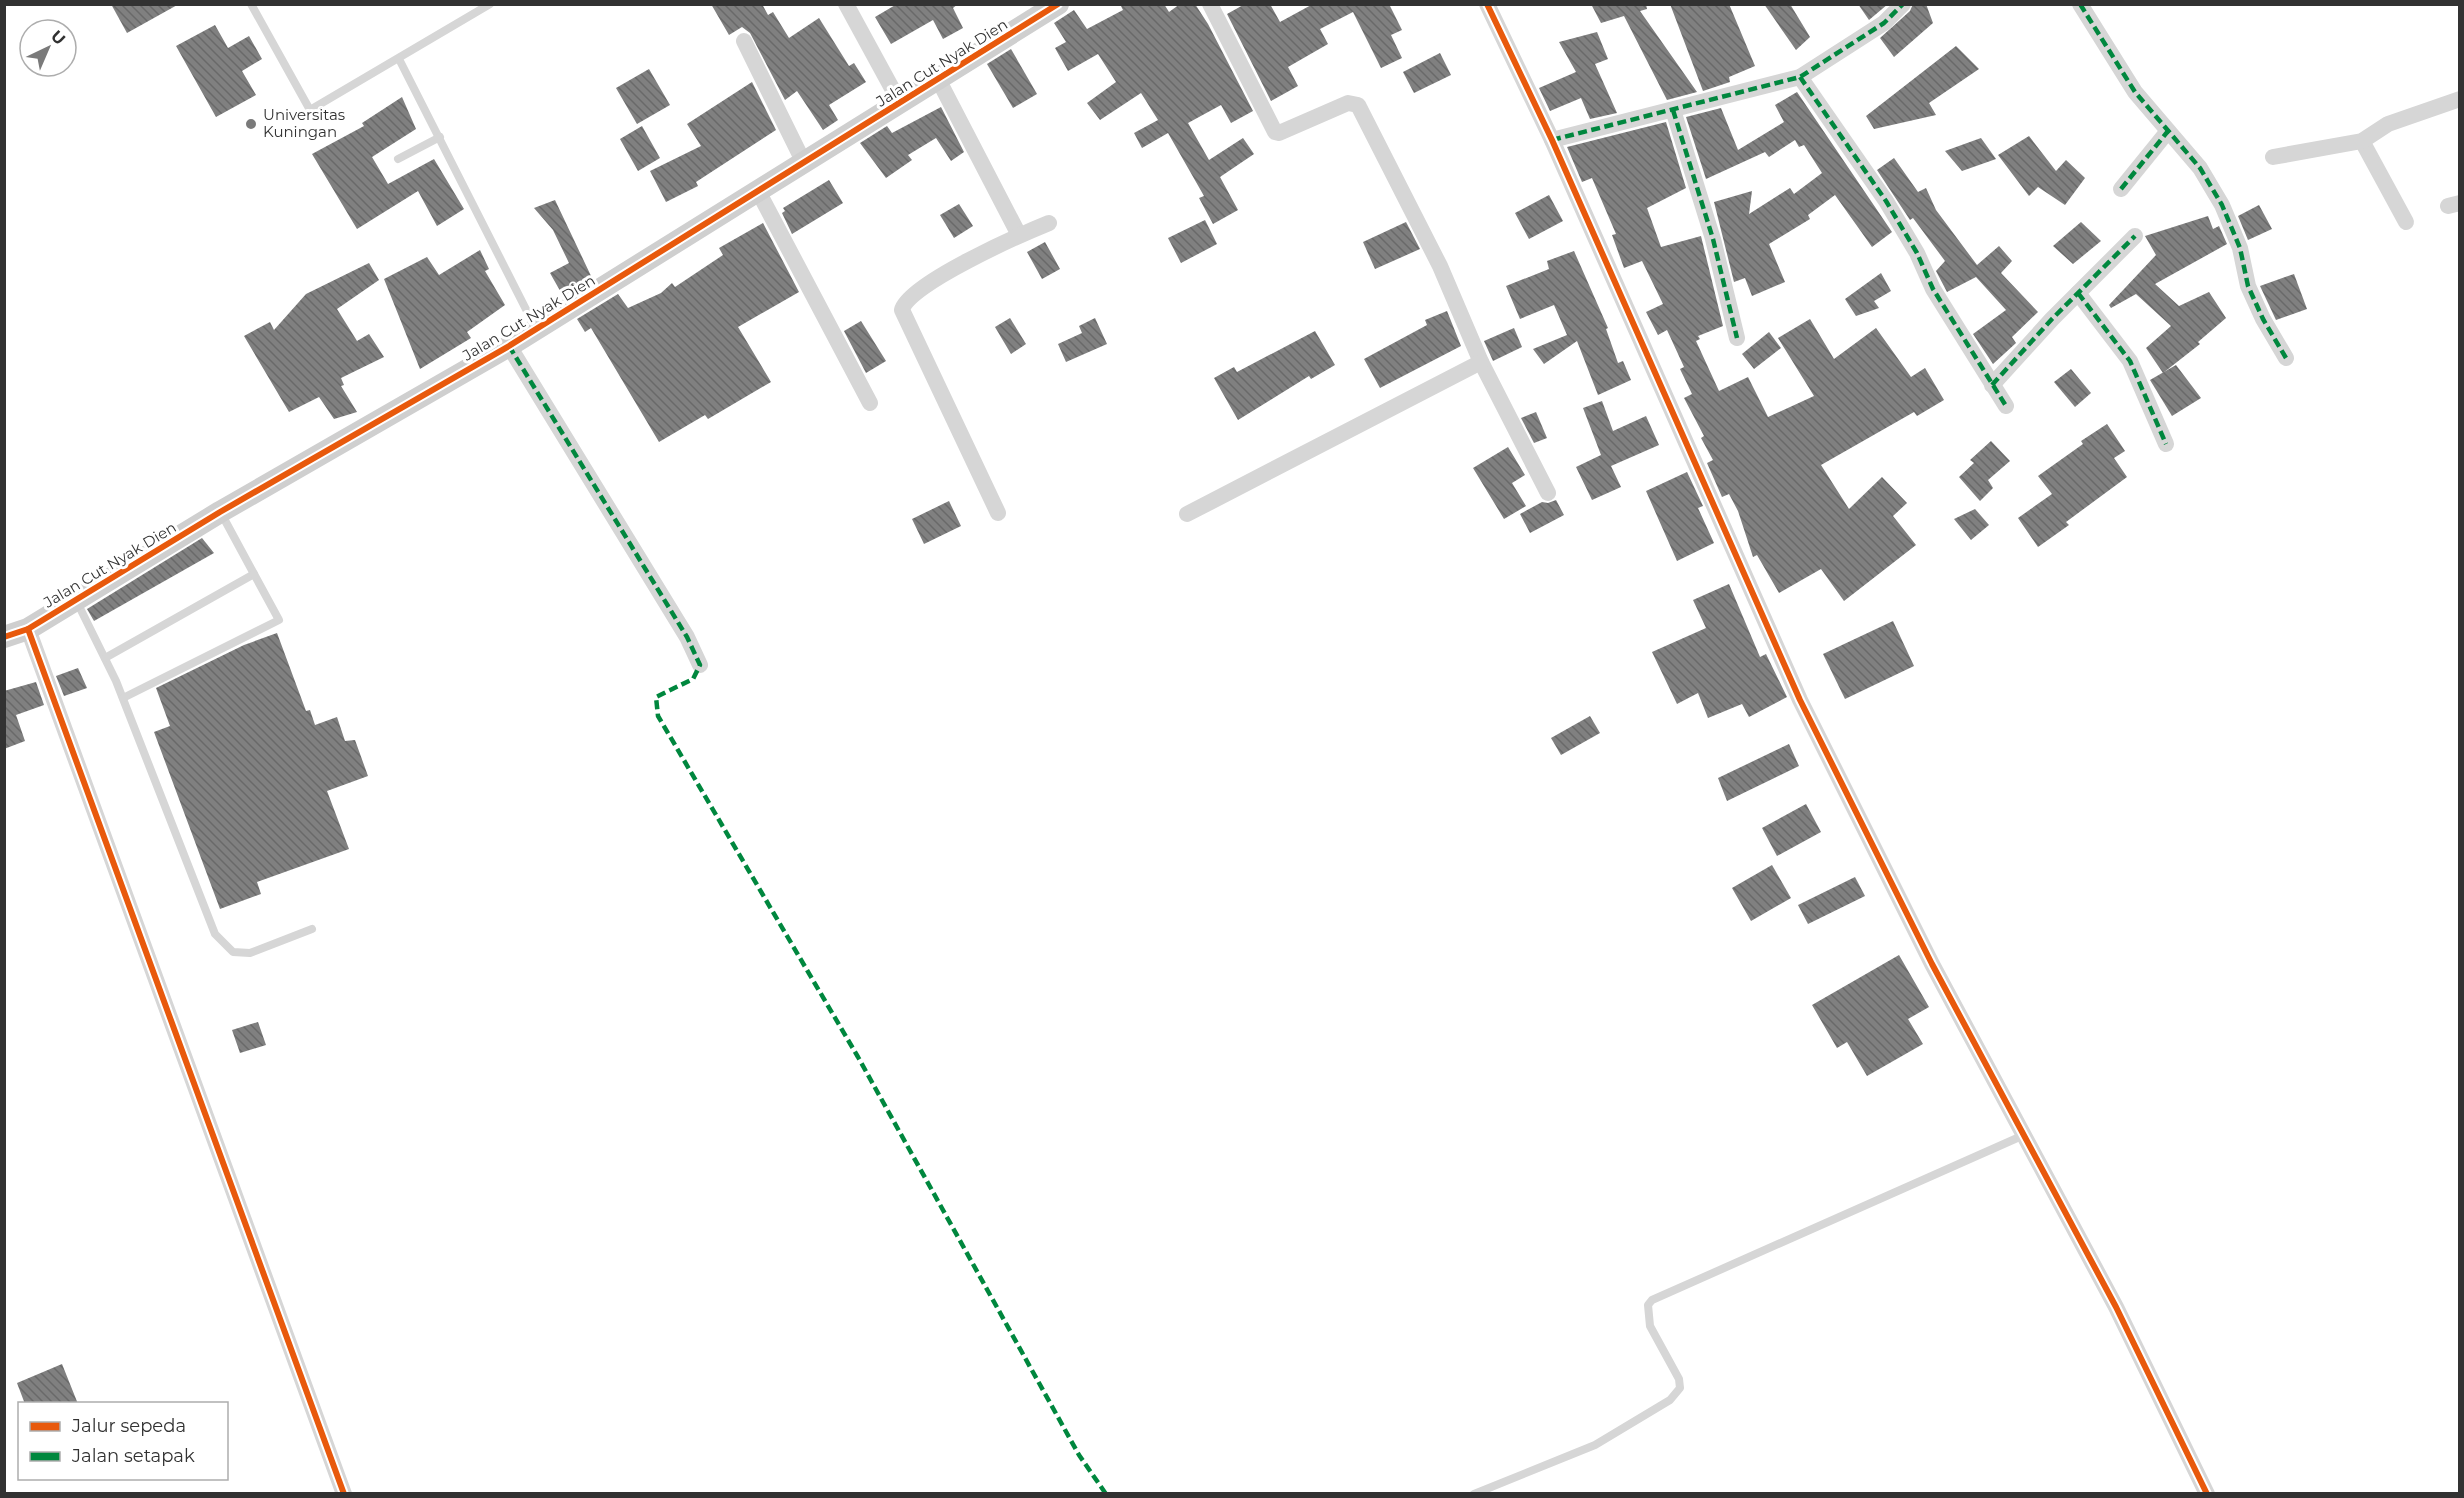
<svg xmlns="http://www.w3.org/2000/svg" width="2464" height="1498" font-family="Montserrat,sans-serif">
<defs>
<pattern id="building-back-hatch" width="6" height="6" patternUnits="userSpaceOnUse" patternTransform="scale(1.5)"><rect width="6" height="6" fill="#808080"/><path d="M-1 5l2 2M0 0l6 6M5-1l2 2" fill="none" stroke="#696969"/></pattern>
</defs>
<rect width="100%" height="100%" fill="#fff"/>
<g fill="url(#building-back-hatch)">
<path d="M111,4H179L127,33Z"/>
<path d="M711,4H762L768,15L773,12L789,38L819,18L849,66L854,63L866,82L829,105L838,120L823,130L797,91L785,100L750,33L742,27L729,35Z"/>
<path d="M897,4H958L953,8L963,28L943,39L933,20L891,44L875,17Z"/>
<path d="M1120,4H1164L1169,12L1180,4H1195L1208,24L1253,111L1231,123L1221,105L1188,123L1209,160L1243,138L1254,154L1220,177L1238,210L1213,224L1199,198L1204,196L1168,133L1142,148L1134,133L1158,120L1141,93L1100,120L1087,103L1116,82L1098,54L1068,71L1055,48L1066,42L1054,23L1074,10L1087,29L1123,10Z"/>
<path d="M1245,4H1270L1280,22L1313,4H1389L1402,30L1391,35L1402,58L1381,68L1353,12L1320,29L1328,44L1288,67L1298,86L1271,101L1227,14Z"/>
<path d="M1591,4H1646L1647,9L1640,11L1697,92L1667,100L1624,16L1601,23Z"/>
<path d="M1670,4H1729L1755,66L1729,77L1730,82L1703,91Z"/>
<path d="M1764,4H1790L1810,37L1796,50Z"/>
<path d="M1858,4H1888L1869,20Z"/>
<path d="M1913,4H1926L1933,23L1894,57L1880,38L1910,11Z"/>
<path d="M215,25L228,48L249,36L262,59L242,71L256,95L216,117L176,46Z"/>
<path d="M1597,32L1608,59L1595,64L1617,113L1590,119L1581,98L1550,111L1539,88L1576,72L1559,42Z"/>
<path d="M1956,46L1979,69L1929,103L1936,115L1874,129L1866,116Z"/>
<path d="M1011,49L1037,94L1013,108L987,64Z"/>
<path d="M1440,53L1451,75L1414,93L1403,72Z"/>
<path d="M649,69L670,105L637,124L616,88Z"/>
<path d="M752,82L776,130L696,182L698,186L666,202L650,171L701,146L687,124Z"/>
<path d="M1797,92L1892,232L1872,247L1835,195L1808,215L1810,219L1769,244L1785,282L1752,296L1745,278L1734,282L1714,202L1752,191L1749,214L1790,188L1794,194L1822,173L1804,145L1799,147L1795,140L1769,157L1765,152L1706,179L1686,117L1721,108L1738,150L1784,122L1775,105Z"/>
<path d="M402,97L416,129L372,157L388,184L434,159L464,209L437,226L418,191L357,229L312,154L364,126L362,123Z"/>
<path d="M941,107L964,152L951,161L936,138L908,155L912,160L886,178L860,143L887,126L892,133Z"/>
<path d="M1666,122L1686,188L1647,208L1661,247L1701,236L1723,326L1698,336L1700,339L1696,341L1719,391L1748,377L1768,417L1814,396L1778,338L1810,319L1834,359L1876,328L1911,377L1925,368L1944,400L1917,416L1914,412L1821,465L1849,509L1882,477L1907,503L1893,516L1916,545L1844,601L1821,569L1779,593L1757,555L1753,557L1738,511L1729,494L1722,497L1707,463L1713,460L1701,438L1704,436L1684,398L1692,394L1680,369L1684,367L1667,330L1658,335L1646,312L1663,304L1642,261L1624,268L1612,235L1616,234L1592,178L1582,182L1567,147Z"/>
<path d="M642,126L660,158L638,171L620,139Z"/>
<path d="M2029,136L2056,171L2066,160L2085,178L2065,205L2038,187L2029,196L1998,155Z"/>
<path d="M1981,138L1996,159L1962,171L1945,151Z"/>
<path d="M1894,158L1918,192L1926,188L1936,210L1977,265L1999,246L2012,261L2001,273L2038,312L2012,337L2016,343L1993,364L1973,334L2006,310L1976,277L1947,292L1936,271L1945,261L1913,218L1910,220L1877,170Z"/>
<path d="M829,180L843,203L792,234L782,213L785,211L783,208Z"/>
<path d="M1549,195L1563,221L1529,239L1515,213Z"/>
<path d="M555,200L592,278L563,296L550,273L569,263L553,230L534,208Z"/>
<path d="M959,204L973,226L954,238L940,215Z"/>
<path d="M2259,205L2272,229L2248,240L2238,216Z"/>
<path d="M2208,216L2213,229L2219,226L2227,244L2155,284L2179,306L2209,292L2226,318L2198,342L2200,344L2163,373L2146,348L2171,326L2136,294L2111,308L2109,305L2156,255L2145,236Z"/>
<path d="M1205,220L1217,244L1181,263L1168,238Z"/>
<path d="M1406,222L1420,249L1375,269L1363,242Z"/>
<path d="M2081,222L2101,241L2073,264L2053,246Z"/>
<path d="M763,223L799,292L738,327L771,382L708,419L705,415L659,442L591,328L585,332L577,319L618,294L628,308L661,293L672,283L675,287L723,255L719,248Z"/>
<path d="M1045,242L1060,269L1042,279L1027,252Z"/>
<path d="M480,250L489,269L485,271L505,305L467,332L471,338L420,369L384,279L427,257L439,275Z"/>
<path d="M1574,251L1608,328L1606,329L1618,363L1623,361L1631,380L1598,395L1577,341L1544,364L1533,349L1567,335L1554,305L1520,319L1506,286L1549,269L1547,261Z"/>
<path d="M369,263L379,280L337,309L357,341L369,334L384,357L341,378L344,385L341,386L357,412L334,419L319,397L289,412L244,336L270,322L274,330L306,294Z"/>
<path d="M1881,273L1891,291L1874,301L1879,308L1856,316L1845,299Z"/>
<path d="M2294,274L2307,309L2276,320L2260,286Z"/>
<path d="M1447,311L1461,346L1380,388L1364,359L1427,325L1425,320Z"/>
<path d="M1010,318L1026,344L1011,354L995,327Z"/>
<path d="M1095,318L1107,344L1066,362L1058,344L1082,333L1079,326Z"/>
<path d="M861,321L886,361L866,373L844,331Z"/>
<path d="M1514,328L1522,347L1493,361L1484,341Z"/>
<path d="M1315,331L1335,365L1311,379L1309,376L1238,420L1214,378L1234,367L1237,372Z"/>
<path d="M1769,332L1781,348L1754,369L1742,354Z"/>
<path d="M2176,365L2201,398L2172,416L2150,380Z"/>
<path d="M2071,369L2091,393L2075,407L2054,382Z"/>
<path d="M1602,401L1613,431L1646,416L1659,445L1611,466L1621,487L1592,500L1576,467L1601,455L1583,408Z"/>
<path d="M1536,412L1547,438L1534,443L1521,418Z"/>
<path d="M2107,424L2125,451L2114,458L2127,477L2066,522L2069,525L2038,547L2018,518L2052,494L2038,476L2083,444L2081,441Z"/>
<path d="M1991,441L2010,461L1988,480L1993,488L1980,501L1959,477L1974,463L1970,460Z"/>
<path d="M1508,447L1525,475L1512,483L1526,506L1504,519L1473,468Z"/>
<path d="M1687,472L1703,506L1698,508L1714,543L1677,561L1646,491Z"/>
<path d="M1556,500L1564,515L1530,533L1520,514L1542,502L1548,503Z"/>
<path d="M949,501L961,526L924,544L912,519Z"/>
<path d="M1975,509L1989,525L1971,540L1954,519Z"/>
<path d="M202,538L214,553L94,621L87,609Z"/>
<path d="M1729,584L1760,657L1766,654L1787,697L1749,717L1742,704L1708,718L1698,693L1677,704L1652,652L1706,628L1693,600Z"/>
<path d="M1893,621L1914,666L1845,699L1823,654Z"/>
<path d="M277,633L306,711L310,710L315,725L337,717L345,741L355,740L368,776L327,791L349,849L257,882L261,894L220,909L154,732L170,726L156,688L244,645Z"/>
<path d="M78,668L87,688L64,696L56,676Z"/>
<path d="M36,682L44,705L16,715L25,741L4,749V691Z"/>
<path d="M1590,716L1600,733L1561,755L1551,738Z"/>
<path d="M1789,744L1799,766L1727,801L1718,778Z"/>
<path d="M1806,804L1821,832L1777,856L1762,828Z"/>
<path d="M1772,865L1791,898L1751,921L1732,888Z"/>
<path d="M1855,877L1865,896L1808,924L1798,905Z"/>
<path d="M1899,955L1929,1007L1908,1019L1923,1044L1867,1076L1847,1042L1837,1048L1812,1005Z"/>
<path d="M258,1022L266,1045L240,1053L232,1030Z"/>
<path d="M62,1364L78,1404H25L17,1383Z"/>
</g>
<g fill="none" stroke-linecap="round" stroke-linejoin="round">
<g stroke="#d6d6d6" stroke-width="8">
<path d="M251,4L310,110L490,4"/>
<path d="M399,59L536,329"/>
<path d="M398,159L440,137"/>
<path d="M76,600L116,681L215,934L233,952L250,953L312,929"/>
<path d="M105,658L254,574L221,513"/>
<path d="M123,698L279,620L254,574"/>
<path d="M1474,1494L1595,1445L1670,1400L1680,1388L1679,1379L1650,1326L1648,1305L1652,1300L2024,1135"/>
</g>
<g stroke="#d6d6d6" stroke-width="16">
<path d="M846,4L900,103"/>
<path d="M1210,4L1275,132L1279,133L1348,103L1358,105L1440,266L1481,362L1548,493"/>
<path d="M1487,4L1552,140L1800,700L1932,964L2116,1307L2207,1494"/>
<path d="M2080,4L2135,92L2200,168L2222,205L2240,248L2248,286L2263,319L2286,358"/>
<path d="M744,41L804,163"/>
<path d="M1800,77L1886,201L1917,253L1933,289L2006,406"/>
<path d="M938,79L1019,235"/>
<path d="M1673,110L1713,239L1737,338"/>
<path d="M1552,140L1800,77L1884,23L1903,4"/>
<path d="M2362,141L2406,222"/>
<path d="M2273,157L2362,141L2388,124L2460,99"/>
<path d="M2121,189L2168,131"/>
<path d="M758,191L870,403"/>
<path d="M2448,206L2460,203"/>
<path d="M2078,293L2130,361L2166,444"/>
<path d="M509,346L687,637L700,665"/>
<path d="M1992,385L2052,319L2135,236"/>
<path d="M998,513L902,310C908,284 1022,234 1049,223"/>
<path d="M1187,514L1481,362"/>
<path d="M28,629L344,1494"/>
</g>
<path stroke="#cfcfcf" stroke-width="22" d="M4,637L28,629L220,512L509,346L1058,4"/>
<g stroke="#00873e" stroke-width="4.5" stroke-dasharray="9 4.5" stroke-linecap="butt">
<path d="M2080,4L2135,92L2200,168L2222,205L2240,248L2248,286L2263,319L2286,358"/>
<path d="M1800,77L1886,201L1917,253L1933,289L2006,406"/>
<path d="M1673,110L1713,239L1737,338"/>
<path d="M1552,140L1800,77L1884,23L1903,4"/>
<path d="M2121,189L2168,131"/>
<path d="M2078,293L2130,361L2166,444"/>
<path d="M509,346L687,637L700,665L693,679L656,697L658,716L858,1057L1079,1455L1106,1494"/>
<path d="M1992,385L2052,319L2135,236"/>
</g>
<defs>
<g id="cycleway">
<path d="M1487,4L1552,140L1800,700L1932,964L2116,1307L2207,1494"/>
<path d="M28,629L344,1494"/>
<path d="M4,637L28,629L220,512L509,346L1058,4"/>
</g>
</defs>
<use href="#cycleway" stroke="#fff" stroke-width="10"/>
<use href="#cycleway" stroke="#e8590c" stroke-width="6"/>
</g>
<circle fill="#7a7a7a" stroke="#fff" stroke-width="2" cx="251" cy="124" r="6"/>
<g text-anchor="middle" stroke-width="6" stroke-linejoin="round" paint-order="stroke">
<g font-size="15" fill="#323232" stroke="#fff">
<text transform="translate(942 63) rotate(-32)" y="5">Jalan Cut Nyak Dien</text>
<text transform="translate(529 318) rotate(-31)" y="5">Jalan Cut Nyak Dien</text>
<text transform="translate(110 565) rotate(-31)" y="5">Jalan Cut Nyak Dien</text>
</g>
<g font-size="15" fill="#323232" stroke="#fff" text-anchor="start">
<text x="263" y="120">Universitas<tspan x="263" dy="17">Kuningan</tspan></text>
</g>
</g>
<rect width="2464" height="1498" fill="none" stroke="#323232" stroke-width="12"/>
<rect x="18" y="1402" width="210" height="78" fill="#ffffff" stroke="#adadad" stroke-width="1.5"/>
<rect x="30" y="1422" width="30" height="9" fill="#e8590c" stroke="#adadad" stroke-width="1.5"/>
<text x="72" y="1432" font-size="18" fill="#323232">Jalur sepeda</text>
<rect x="30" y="1452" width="30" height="9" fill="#00873e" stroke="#adadad" stroke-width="1.5"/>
<text x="72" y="1462" font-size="18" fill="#323232">Jalan setapak</text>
<g transform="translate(48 48) rotate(44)"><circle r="28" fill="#ffffff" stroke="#adadad" stroke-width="1.5"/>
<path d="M0-4.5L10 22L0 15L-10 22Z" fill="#7a7a7a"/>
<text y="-9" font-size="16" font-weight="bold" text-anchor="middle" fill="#323232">U</text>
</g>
</svg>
